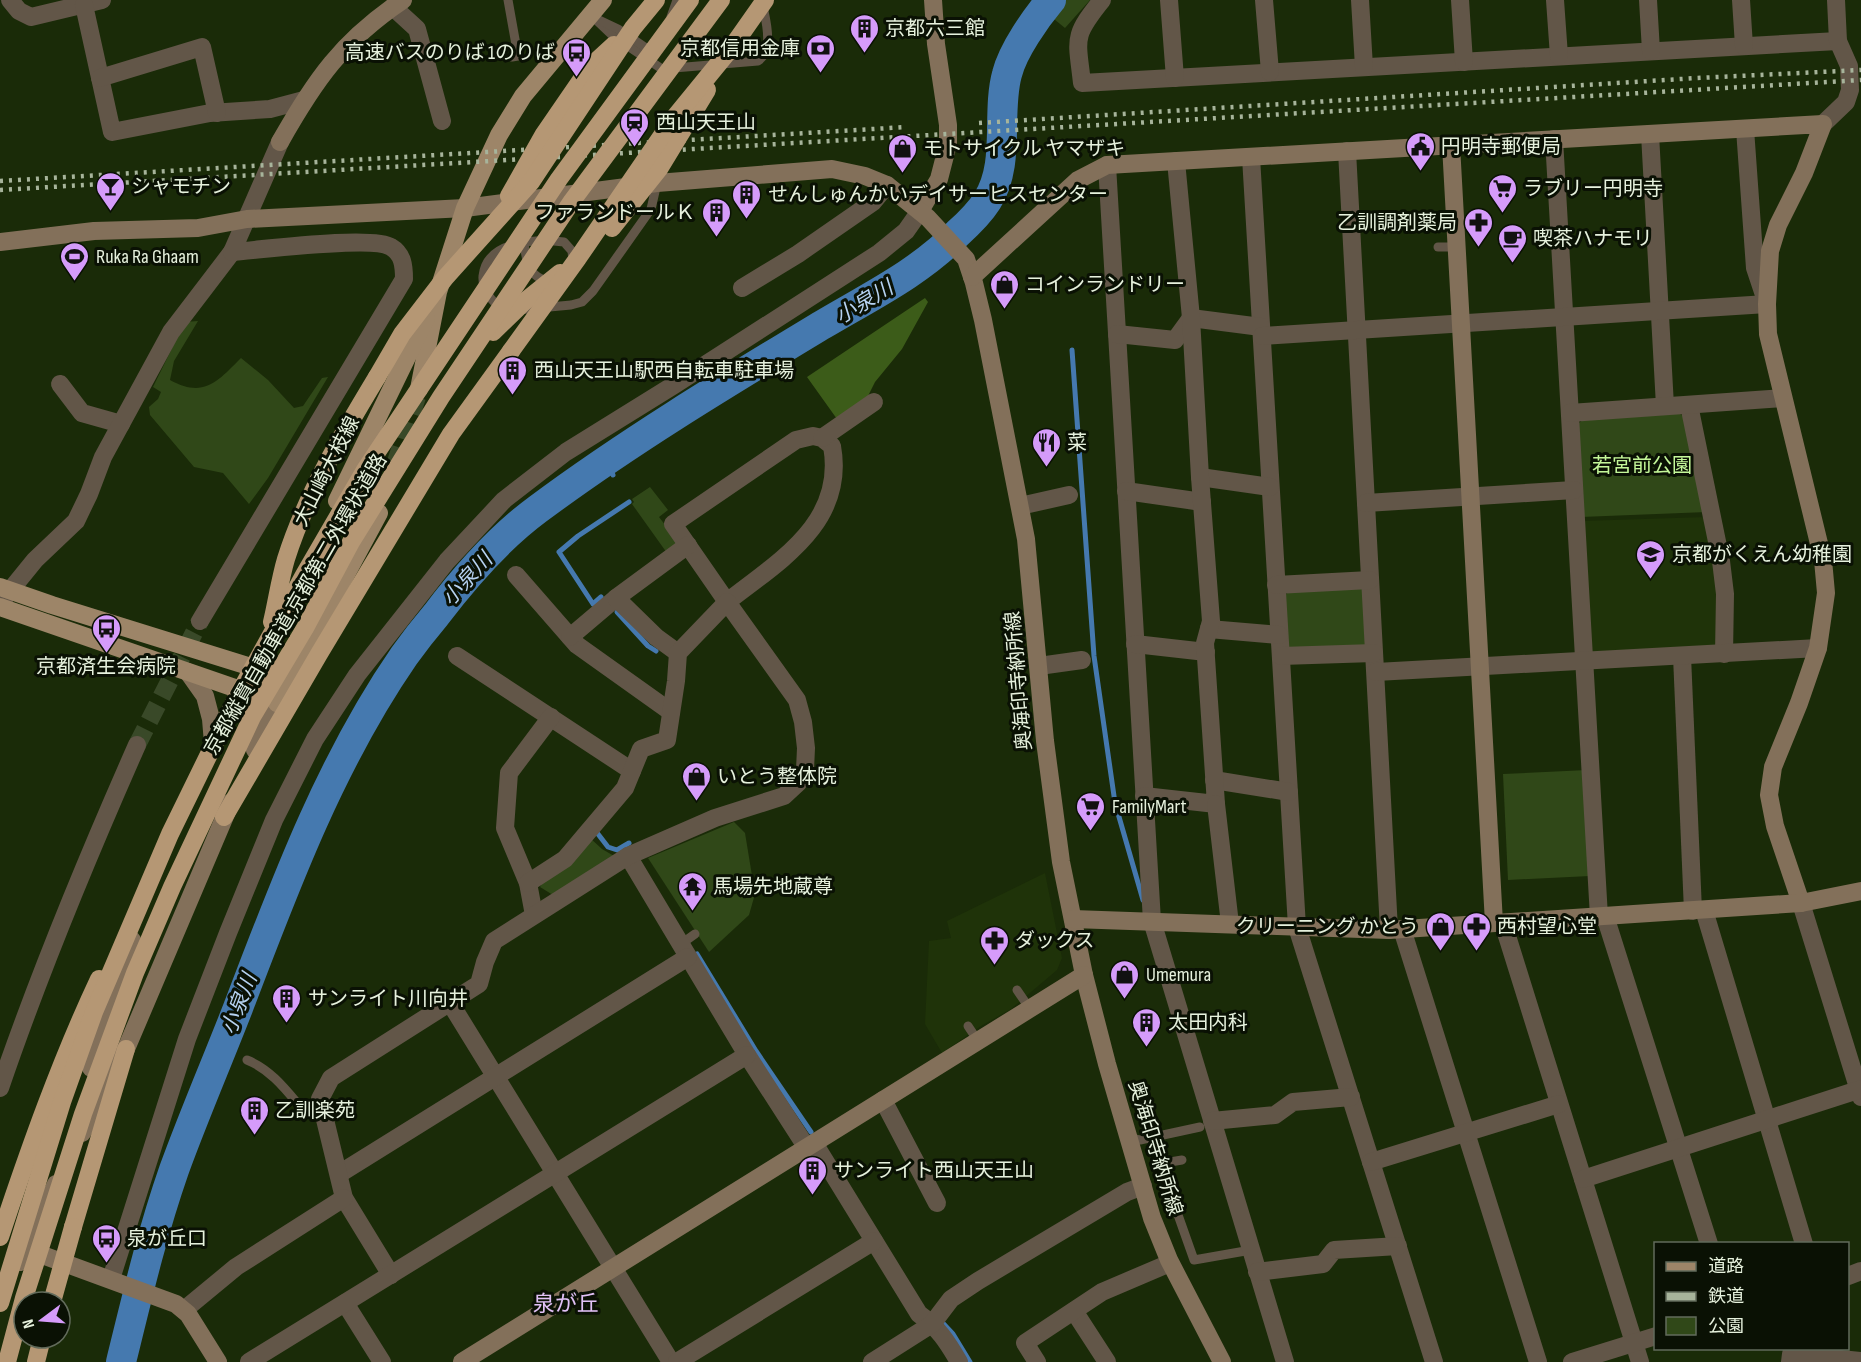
<svg xmlns="http://www.w3.org/2000/svg" width="1861" height="1362" font-family="'Sofia Sans Condensed','Noto Sans JP',sans-serif">
<rect width="100%" height="100%" fill="#1a2b08"/>
<g fill="#1f3309">
<path d="M1706,517L1715,562L1720,646L1589,656L1582,521Z"/>
<path d="M1045,873L1062,958L1057,970L1011,1009L981,1026L942,1053L925,1024L929,941L951,938L947,921Z"/>
</g>
<g fill="#304818">
<path d="M1057,0H1090L1065,28L1049,15L1052,5Z"/>
<path d="M198,321L174,361L170,380C204,399 218,381 241,358L268,380L294,408L303,406L322,378L328,377L268,478L249,504L223,473L194,467L150,415L149,407L158,399L161,392L153,387L185,322Z"/>
<path d="M1679,413L1685,418L1707,512L1581,517L1578,424L1585,418Z"/>
<path d="M650,487L668,510L659,517L678,542L667,553L632,504L634,502L632,499Z"/>
<path d="M1363,586L1370,641L1364,648L1292,651L1288,646L1285,595L1290,591Z"/>
<path d="M1587,770L1590,876L1508,880L1503,774Z"/>
<path d="M734,822L745,833L755,894L749,915L709,952L648,858Z"/>
<path d="M590,838L602,849L614,856L553,895L540,887L543,882Z"/>
</g>
<path fill="#3c5c19" d="M925,298L928,302L902,349L875,382L866,400L837,419L807,377Z"/>
<g fill="none" stroke-linecap="round" stroke-linejoin="round">
<g stroke="#4579af" stroke-width="5">
<path d="M1072,350L1094,656L1115,803L1143,900"/>
<path d="M607,460L613,475"/>
<path d="M601,597L593,604L559,552L578,536L629,502"/>
<path d="M617,612L648,646L656,651"/>
<path d="M598,834L608,847L617,850L629,843"/>
<path d="M697,954L756,1051L811,1132"/>
<path d="M939,1319L953,1334L970,1362"/>
</g>
<path stroke="#4579af" stroke-width="30" d="M121,1362C137,1297 152,1233 174,1170C194,1115 217,1062 238,1008C284,887 330,763 404,656C414,642 425,628 436,615C464,578 500,537 538,509C628,442 726,383 822,325C869,297 919,273 958,233C968,224 980,212 987,201C1011,164 996,114 1007,74C1013,50 1036,18 1051,0"/>
<path stroke="#394928" stroke-width="18" stroke-dasharray="18 9" stroke-linecap="butt" d="M137,745L200,621"/>
<path stroke="#394928" stroke-width="18" stroke-dasharray="18 9" stroke-linecap="butt" d="M395,465L417,397"/>
<g stroke="#625648" stroke-width="9">
<path d="M508,0L518,56L512,57"/>
<path d="M592,16L613,36L662,69L758,61C774,51 766,21 763,6"/>
<path d="M671,17L677,0"/>
<path d="M599,20L618,29L646,48L655,47"/>
<path d="M524,243C527,264 527,275 549,282"/>
<path d="M1438,247H1456"/>
<path d="M504,310C492,302 482,291 483,276C487,240 536,239 564,242L572,251L573,261"/>
<path d="M517,310L571,305L582,302L593,291L651,209L657,183"/>
<path d="M681,944L695,934"/>
<path d="M1017,990L1030,1009"/>
<path d="M968,1026L978,1041"/>
<path d="M247,1060C269,1069 283,1086 298,1104H321"/>
<path d="M1128,1137L1140,1140L1200,1127"/>
<path d="M1182,1160L1164,1163L1177,1212L1194,1260L1251,1250"/>
</g>
<g stroke="#625648" stroke-width="18">
<path d="M10,0L19,11L31,17L102,0"/>
<path d="M1102,0C1072,37 1077,38 1082,83L1838,41"/>
<path d="M1169,0L1175,78"/>
<path d="M1264,0L1270,72"/>
<path d="M1360,0L1364,67"/>
<path d="M1460,0L1464,62"/>
<path d="M1555,0L1559,56"/>
<path d="M1648,0L1651,51"/>
<path d="M1741,0L1744,46"/>
<path d="M84,5L112,132L210,113L270,109L304,100"/>
<path d="M393,7L417,29L442,121"/>
<path d="M100,78L202,47L217,113"/>
<path d="M1823,124L1846,102L1850,90L1849,66L1838,41L1836,0"/>
<path d="M1650,134L1665,406"/>
<path d="M1554,139L1599,917"/>
<path d="M1347,151L1389,930"/>
<path d="M1251,157L1297,927L1434,1362"/>
<path d="M1107,165L1152,921L1285,1362"/>
<path d="M742,288L798,254L873,202L887,185"/>
<path d="M1117,334L1175,340L1191,318L1261,327"/>
<path d="M1262,336L1767,304L1755,268L1745,129"/>
<path d="M60,384L82,413L121,424"/>
<path d="M1689,405L1721,561L1725,594L1724,654"/>
<path d="M1570,413L1783,398"/>
<path d="M813,436L822,438L832,446C846,523 779,561 727,602L673,524L796,440Z"/>
<path d="M822,438L874,402"/>
<path d="M1200,477L1270,487"/>
<path d="M1126,491L1202,502"/>
<path d="M1366,503L1574,490"/>
<path d="M1020,506L1069,495"/>
<path d="M516,575L577,645L671,712"/>
<path d="M1276,585L1370,580"/>
<path d="M0,603L35,560L76,521L89,494L103,457L171,332L232,252"/>
<path d="M200,621L404,279C404,266 403,254 391,247C373,235 260,250 232,252L280,142"/>
<path d="M1209,629L1279,635"/>
<path d="M570,637L616,598"/>
<path d="M1135,644L1206,652"/>
<path d="M678,653L656,637L616,598L688,545"/>
<path d="M457,656L632,771"/>
<path d="M1281,656L1374,653"/>
<path d="M1682,656L1693,911"/>
<path d="M1039,666L1082,660"/>
<path d="M1376,672L1818,648"/>
<path d="M1214,780L1289,792"/>
<path d="M1144,796L1216,804L1205,643L1211,621L1200,477L1191,318L1176,161"/>
<path d="M1216,804L1230,924"/>
<path d="M628,856L747,1055L807,1148"/>
<path d="M1801,903L1861,1097"/>
<path d="M1704,910L1804,1244"/>
<path d="M534,915L528,883L505,828L509,773L551,717"/>
<path d="M1605,916L1709,1244"/>
<path d="M1503,923L1640,1362"/>
<path d="M1402,929L1538,1362"/>
<path d="M449,1001L671,1362"/>
<path d="M0,1088C40,971 87,858 137,745"/>
<path d="M883,1100L937,1203"/>
<path d="M1212,1121L1275,1115L1293,1102L1351,1097"/>
<path d="M814,1143L919,1314C938,1327 948,1343 959,1362"/>
<path d="M1371,1162L1559,1104"/>
<path d="M339,1174L688,957"/>
<path d="M1583,1179L1861,1089"/>
<path d="M1257,1272L1323,1264L1334,1250L1398,1246"/>
<path d="M391,1275L344,1198L320,1099L331,1078L479,984L485,962L494,941L628,856L715,818L784,796L798,783L805,770L806,748L803,722L797,700L727,602L678,653L676,681L667,740L641,749L625,788L565,859L528,883"/>
<path d="M1848,1276L1861,1271"/>
<path d="M111,1279L187,1039L228,933L274,820L315,739L357,675L447,561L504,500L566,452L674,385L879,253L906,231L920,211"/>
<path d="M345,1303L382,1362"/>
<path d="M184,1310L236,1267L344,1198"/>
<path d="M1074,1311L1107,1362"/>
<path d="M249,1362L747,1055"/>
<path d="M677,1362L874,1241"/>
<path d="M872,1362L932,1324L951,1299L978,1281L1127,1192L1143,1186"/>
<path d="M1037,1362L1025,1343L1102,1292L1170,1263"/>
<path d="M1572,1362L1656,1336"/>
<path d="M1790,1362L1791,1354L1861,1361"/>
</g>
<g stroke="#83705a" stroke-width="18">
<path d="M280,142C315,80 342,41 403,0"/>
<path d="M1451,145L1494,923"/>
<path d="M920,211L939,179L948,144V125L936,44L933,0"/>
<path d="M0,242L94,231L198,228L247,219L465,208L657,183L832,169L865,176L887,185L928,218L966,259L974,283L983,320L1026,539L1045,741L1061,862L1084,975L1107,1064L1152,1218L1169,1260L1222,1362"/>
<path d="M972,277L1078,180L1107,165L1823,124L1804,173L1778,225L1770,251L1767,304L1768,334L1823,560L1826,593L1818,648L1799,703L1773,767L1769,795L1775,826L1801,903"/>
<path d="M188,672L205,696L211,719L213,743"/>
<path d="M255,750L277,703"/>
<path d="M1073,919L1389,930L1801,903L1861,891"/>
<path d="M91,1068L132,940"/>
<path d="M82,1133L126,1049L231,802"/>
<path d="M26,1249L176,1304L188,1314L218,1362"/>
<path d="M20,1262L56,1184"/>
<path d="M462,1362L1084,975"/>
</g>
<g stroke="#9d8568" stroke-width="18">
<path d="M419,389L438,292L465,208L499,135L523,96L603,0"/>
<path d="M337,501L426,318"/>
<path d="M0,587L52,605L248,666L264,680L277,703"/>
<path d="M0,607L255,695"/>
<path d="M277,703L379,513"/>
</g>
<g stroke="#b59774" stroke-width="18">
<path d="M272,622C277,601 280,579 286,559C307,493 342,435 377,377"/>
<path d="M248,693L262,687L275,673"/>
<path d="M224,817L319,654L451,434L511,351"/>
<path d="M73,1227L126,1049"/>
<path d="M0,1237C29,1150 60,1062 99,979"/>
<path d="M36,1362L42,1338"/>
</g>
<g stroke="#a7b49b" stroke-width="4.5" stroke-dasharray="3 6" stroke-linecap="butt">
<path d="M979,123L1697,78L1861,70"/>
<path d="M0,181L907,127"/>
<path d="M0,190L1861,80"/>
</g>
<g stroke="#b59774" stroke-width="18">
<path d="M509,196L544,134L590,67L614,45"/>
<path d="M612,228L659,169L707,90"/>
<path d="M493,332L524,302L560,273"/>
<path d="M511,351L578,258L674,118L732,47L765,0"/>
<path d="M377,377L402,334L445,278L531,182L633,28L656,0"/>
<path d="M52,1302L73,1227"/>
<path d="M0,1303L62,1102L94,1012L170,834L236,699L304,575L365,470L559,179L690,0"/>
<path d="M7,1362L24,1298L83,1114L135,973L172,887L252,717L305,628L351,542L441,397L572,201L721,0"/>
</g>
</g>
<defs>
<symbol id="building-pin" viewBox="-11 -11 22 30"><path d="M0 17L-7.5 6A9.5 9.5 0 1 1 7.5 6Z" fill="#d59bfa" stroke="#0a1104"/><path d="M-4-6H4V6H1V3H-1V6H-4ZM-2.5-4.3h1.7v1.8h-1.7ZM.8-4.3h1.7v1.8H.8ZM-2.5-1h1.7V.8h-1.7ZM.8-1h1.7V.8H.8Z" fill="#111"/></symbol>
<symbol id="bank-pin" viewBox="-11 -11 22 30"><path d="M0 17L-7.5 6A9.5 9.5 0 1 1 7.5 6Z" fill="#d59bfa" stroke="#0a1104"/><path d="M-6-4H6V4H-6ZM0-2.3a2.3 2.3 0 1 0 0 4.6a2.3 2.3 0 1 0 0-4.6Z" fill="#111"/></symbol>
<symbol id="bus-pin" viewBox="-11 -11 22 30"><path d="M0 17L-7.5 6A9.5 9.5 0 1 1 7.5 6Z" fill="#d59bfa" stroke="#0a1104"/><path d="M-5-6H5V4H4V6H2V4H-2V6H-4V4H-5ZM-3.5-4V0h7V-4ZM-3.5 1.2v1.5H-2V1.2ZM2 1.2v1.5H3.5V1.2Z" fill="#111"/></symbol>
<symbol id="station-pin" viewBox="-11 -11 22 30"><path d="M0 17L-7.5 6A9.5 9.5 0 1 1 7.5 6Z" fill="#d59bfa" stroke="#0a1104"/><path d="M-3-6H3Q5-6 5-4V2Q5 4 3 4L4.5 6H3L1.5 4h-3L-3 6H-4.5L-3 4Q-5 4-5 2V-4Q-5-6-3-6ZM-3.5-4v3h7v-3ZM-3.5 1v1.5H-2V1ZM2 1v1.5H3.5V1Z" fill="#111"/></symbol>
<symbol id="civic-pin" viewBox="-11 -11 22 30"><path d="M0 17L-7.5 6A9.5 9.5 0 1 1 7.5 6Z" fill="#d59bfa" stroke="#0a1104"/><path d="M-.6-6.5H3V-4.5H.6V-3L4-1V1h2V6H-6V1h2V-1L-.6-3ZM-1.2 2.5V6h2.4V2.5Z" fill="#111"/></symbol>
<symbol id="shop-pin" viewBox="-11 -11 22 30"><path d="M0 17L-7.5 6A9.5 9.5 0 1 1 7.5 6Z" fill="#d59bfa" stroke="#0a1104"/><path d="M-5-2.5h2.3a2.7 3.5 0 0 1 5.4 0H5L5.5 6h-11ZM-1.5-2.5h3a1.5 2.3 0 0 0-3 0Z" fill="#111"/></symbol>
<symbol id="bar-pin" viewBox="-11 -11 22 30"><path d="M0 17L-7.5 6A9.5 9.5 0 1 1 7.5 6Z" fill="#d59bfa" stroke="#0a1104"/><path d="M-6-5H6L.8 .8V4.5H3.5V6h-7V4.5H-.8V.8Z" fill="#111"/></symbol>
<symbol id="supermarket-pin" viewBox="-11 -11 22 30"><path d="M0 17L-7.5 6A9.5 9.5 0 1 1 7.5 6Z" fill="#d59bfa" stroke="#0a1104"/><path d="M-6-5.5h2.5l.6 2H6L4.5 2H-2.5L-4.4-4H-6ZM-1.5 3.2a1.3 1.3 0 1 0 .1 0ZM3 3.2a1.3 1.3 0 1 0 .1 0Z" fill="#111"/></symbol>
<symbol id="pharmacy-pin" viewBox="-11 -11 22 30"><path d="M0 17L-7.5 6A9.5 9.5 0 1 1 7.5 6Z" fill="#d59bfa" stroke="#0a1104"/><path d="M-2-6h4v4h4v4h-4v4h-4v-4h-4v-4h4Z" fill="#111"/></symbol>
<symbol id="cafe-pin" viewBox="-11 -11 22 30"><path d="M0 17L-7.5 6A9.5 9.5 0 1 1 7.5 6Z" fill="#d59bfa" stroke="#0a1104"/><path d="M-5.5-4.5H6V0H3Q3 3.5 0 3.5H-2.5Q-5.5 3.5-5.5 0ZM3-3.2v2h1.7v-2ZM-6 4.5H4V6H-6Z" fill="#111"/></symbol>
<symbol id="stadium-pin" viewBox="-11 -11 22 30"><path d="M0 17L-7.5 6A9.5 9.5 0 1 1 7.5 6Z" fill="#d59bfa" stroke="#0a1104"/><path d="M0-5a6.5 5 0 1 0 0 10a6.5 5 0 1 0 0-10ZM-3.5-1.8h7v3.6h-7Z" fill="#111"/></symbol>
<symbol id="restaurant-pin" viewBox="-11 -11 22 30"><path d="M0 17L-7.5 6A9.5 9.5 0 1 1 7.5 6Z" fill="#d59bfa" stroke="#0a1104"/><path d="M-5-6h1v4h1v-4h1v4h1v-4h1v5L-1.5 .5V6h-2V.5L-5-1ZM5-6V6H3V1.5H1.5Q1.5-4 5-6Z" fill="#111"/></symbol>
<symbol id="school-pin" viewBox="-11 -11 22 30"><path d="M0 17L-7.5 6A9.5 9.5 0 1 1 7.5 6Z" fill="#d59bfa" stroke="#0a1104"/><path d="M0-5L7-2L0 1L-7-2ZM-4 1L0 2.5L4 1V4Q0 6-4 4Z" fill="#111"/></symbol>
<symbol id="temple-pin" viewBox="-11 -11 22 30"><path d="M0 17L-7.5 6A9.5 9.5 0 1 1 7.5 6Z" fill="#d59bfa" stroke="#0a1104"/><path d="M0-6L5-2H3V0L6.5 2.5H4V6H1.5V3h-3V6H-4V2.5H-6.5L-3 0V-2H-5Z" fill="#111"/></symbol>
</defs>
<g fill-rule="evenodd">
<use href="#building-pin" x="848" y="12" width="33" height="45"/>
<use href="#bank-pin" x="804" y="32" width="33" height="45"/>
<use href="#bus-pin" x="560" y="36" width="33" height="45"/>
<use href="#station-pin" x="618" y="106" width="33" height="45"/>
<use href="#civic-pin" x="1404" y="130" width="33" height="45"/>
<use href="#shop-pin" x="886" y="132" width="33" height="45"/>
<use href="#bar-pin" x="94" y="170" width="33" height="45"/>
<use href="#supermarket-pin" x="1486" y="172" width="33" height="45"/>
<use href="#building-pin" x="730" y="178" width="33" height="45"/>
<use href="#building-pin" x="700" y="196" width="33" height="45"/>
<use href="#pharmacy-pin" x="1462" y="206" width="33" height="45"/>
<use href="#cafe-pin" x="1496" y="222" width="33" height="45"/>
<use href="#stadium-pin" x="58" y="240" width="33" height="45"/>
<use href="#shop-pin" x="988" y="268" width="33" height="45"/>
<use href="#building-pin" x="496" y="354" width="33" height="45"/>
<use href="#restaurant-pin" x="1030" y="426" width="33" height="45"/>
<use href="#school-pin" x="1634" y="538" width="33" height="45"/>
<use href="#bus-pin" x="90" y="612" width="33" height="45"/>
<use href="#shop-pin" x="680" y="760" width="33" height="45"/>
<use href="#supermarket-pin" x="1074" y="790" width="33" height="45"/>
<use href="#temple-pin" x="676" y="870" width="33" height="45"/>
<use href="#shop-pin" x="1424" y="910" width="33" height="45"/>
<use href="#pharmacy-pin" x="1460" y="910" width="33" height="45"/>
<use href="#pharmacy-pin" x="978" y="924" width="33" height="45"/>
<use href="#shop-pin" x="1108" y="958" width="33" height="45"/>
<use href="#building-pin" x="270" y="982" width="33" height="45"/>
<use href="#building-pin" x="1130" y="1006" width="33" height="45"/>
<use href="#building-pin" x="238" y="1094" width="33" height="45"/>
<use href="#building-pin" x="796" y="1154" width="33" height="45"/>
<use href="#bus-pin" x="90" y="1222" width="33" height="45"/>
</g>
<g text-anchor="middle" stroke-width="6" stroke-linejoin="round" paint-order="stroke">
<g font-size="20" fill="#e6f1dd" stroke="#0a1104" text-anchor="start">
<text x="885" y="35">京都六三館</text>
<text x="800" y="55" text-anchor="end">京都信用金庫</text>
<text x="555" y="59" text-anchor="end">高速バスのりば 1のりば</text>
<text x="656" y="129">西山天王山</text>
<text x="1441" y="153">円明寺郵便局</text>
<text x="923" y="155">モトサイクル ヤマザキ</text>
<text x="131" y="193">シャモチン</text>
<text x="1523" y="195">ラブリー円明寺</text>
<text x="768" y="201">せんしゅんかいデイサーヒスセンター</text>
<text x="695" y="219" text-anchor="end">ファランドールＫ</text>
<text x="1457" y="229" text-anchor="end">乙訓調剤薬局</text>
<text x="1533" y="245">喫茶ハナモリ</text>
<text x="96" y="263">Ruka Ra Ghaam</text>
<text x="1025" y="291">コインランドリー</text>
<text x="534" y="377">西山天王山駅西自転車駐車場</text>
<text x="1067" y="449">菜</text>
<text x="1672" y="561">京都がくえん幼稚園</text>
<text x="106" y="673" text-anchor="middle">京都済生会病院</text>
<text x="717" y="783">いとう整体院</text>
<text x="1112" y="813">FamilyMart</text>
<text x="713" y="893">馬場先地蔵尊</text>
<text x="1419" y="933" text-anchor="end">クリーニング かとう</text>
<text x="1497" y="933">西村望心堂</text>
<text x="1015" y="947">ダックス</text>
<text x="1146" y="981">Umemura</text>
<text x="308" y="1005">サンライト川向井</text>
<text x="1168" y="1029">太田内科</text>
<text x="275" y="1117">乙訓楽苑</text>
<text x="834" y="1177">サンライト西山天王山</text>
<text x="127" y="1245">泉が丘口</text>
</g>
<g font-size="20" fill="#c4f799" stroke="#0a1104">
<text x="1642" y="472">若宮前公園</text>
</g>
<g font-size="20" fill="#e6f1dd" stroke="#0a1104">
<text transform="translate(326 471) rotate(-63)" y="7">大山崎大枝線</text>
<text transform="translate(295 604) rotate(-60)" y="7">京都縦貫自動車道;京都第二外環状道路</text>
<text transform="translate(1018 681) rotate(-95)" y="7">奥海印寺納所線</text>
<text transform="translate(1156 1148) rotate(73)" y="7">奥海印寺納所線</text>
</g>
<g font-size="21" font-style="italic" fill="#b6d2f1" stroke="#0a1104">
<text transform="translate(864 302) rotate(-31)" y="7">小泉川</text>
<text transform="translate(467 579) rotate(-48)" y="7">小泉川</text>
<text transform="translate(239 1004) rotate(-69)" y="7">小泉川</text>
</g>
<g font-size="22" fill="#e1c1f6" stroke="#0a1104">
<text x="566" y="1311">泉が丘</text>
</g>
</g>
<rect x="1654" y="1242" width="195" height="108" fill="#0a1104" stroke="#626b5b" stroke-width="1.5"/>
<rect x="1666" y="1262" width="30" height="9" fill="#9d8568" stroke="#626b5b" stroke-width="1.5"/>
<text x="1708" y="1272" font-size="18" fill="#e6f1dd">道路</text>
<rect x="1666" y="1292" width="30" height="9" fill="#a7b49b" stroke="#626b5b" stroke-width="1.5"/>
<text x="1708" y="1302" font-size="18" fill="#e6f1dd">鉄道</text>
<rect x="1666" y="1317" width="30" height="18" fill="#304818" stroke="#626b5b" stroke-width="1.5"/>
<text x="1708" y="1332" font-size="18" fill="#e6f1dd">公園</text>
<g transform="translate(42 1320) rotate(254)"><circle r="28" fill="#0a1104" stroke="#626b5b" stroke-width="1.5"/>
<path d="M0-4.5L10 22L0 15L-10 22Z" fill="#d59bfa"/>
<text y="-9" font-size="16" font-weight="bold" text-anchor="middle" fill="#e6f1dd">N</text>
</g>
</svg>
